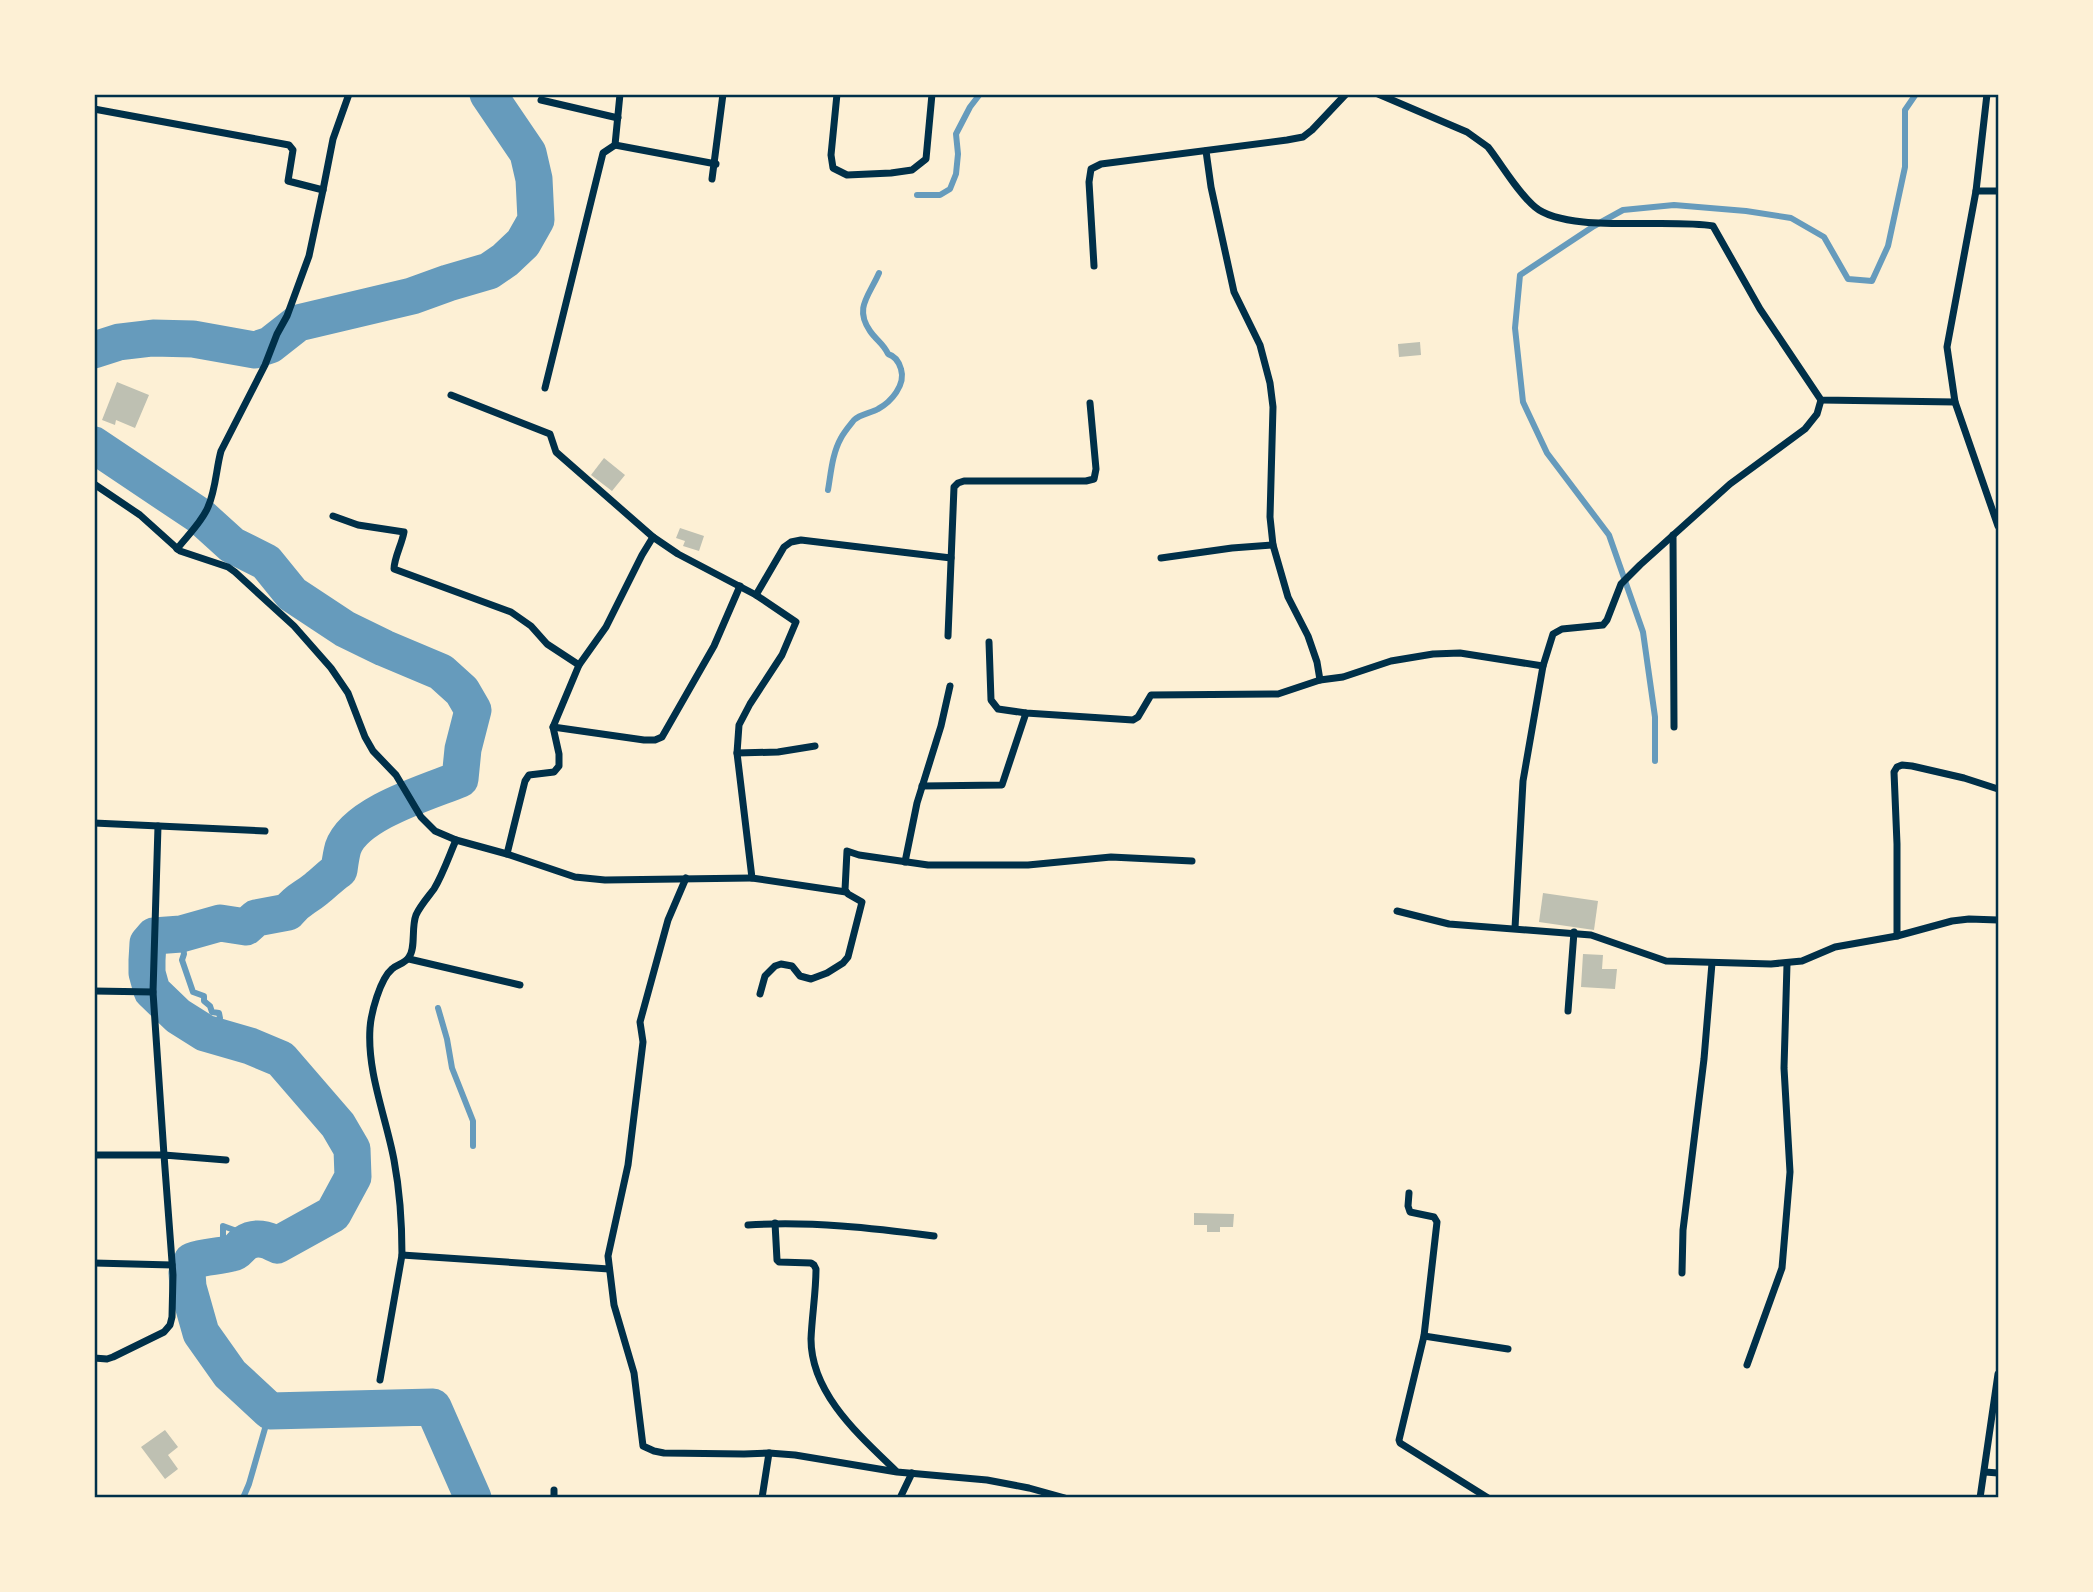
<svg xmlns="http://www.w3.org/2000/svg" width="2093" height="1592" font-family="Lora,serif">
<rect width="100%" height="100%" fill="#fdf0d5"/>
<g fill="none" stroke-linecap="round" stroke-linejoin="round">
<g stroke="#669bbc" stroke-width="6">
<path d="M917,195H940L950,189L956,174L958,154L956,134L970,107L980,94"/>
<path d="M828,490C831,473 832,454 841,438C844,432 850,425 854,420C860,414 871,413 878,409C891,402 906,385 901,369C899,362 895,356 888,354C884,344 876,340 870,331C854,308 869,296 879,273"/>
<path d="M1655,761V717L1643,632L1609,535L1547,453L1523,402L1515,328L1520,275L1594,226L1623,210L1674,205L1746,211L1791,218L1824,237L1848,279L1872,281L1888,246L1905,167V110L1916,94"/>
<path d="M181,934L184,954L182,960L193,992L204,996V1001L210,1006L212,1012L219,1013L220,1018L213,1027L212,1035"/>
<path d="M438,1008L447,1039L452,1068L473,1121V1146"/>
<path d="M226,1254L223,1243V1226L234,1230L247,1241"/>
<path d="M243,1498L249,1484L270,1411"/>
</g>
<g stroke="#669bbc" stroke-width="37">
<path d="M94,350L119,342L153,338L193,339L255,350L270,345L298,323L412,296L448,283L489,271L505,260L523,243L536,220L534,179L528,153L488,94"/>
<path d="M94,445L200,516L232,545L266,562L292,594L345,629L384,648L441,672L462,691L473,710L463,749L460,779C428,792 355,813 343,848C341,855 340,863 339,870C330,876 324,883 316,889C304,899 298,899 288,912L256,918L246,927L220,923L181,934L154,936L148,943L147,960V973L152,991L178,1016L205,1033L250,1046L281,1059L338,1125L352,1149L353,1177L333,1214L277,1245C267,1239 255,1236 245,1243C239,1247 238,1252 232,1253C218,1257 205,1256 192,1261L187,1273L188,1287L201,1333L230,1374L270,1411L433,1407L473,1498"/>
</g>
</g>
<g fill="#bec0b2">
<path d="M1420,342L1421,355L1399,357L1398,344Z"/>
<path d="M117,382L149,395L135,428L116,420L115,425L102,420Z"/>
<path d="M604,458L625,475L612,491L591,475Z"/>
<path d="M680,528L704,536L699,551L683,546L685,541L676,538Z"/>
<path d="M1543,893L1598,901L1594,930L1539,922Z"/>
<path d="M1583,954L1603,955L1602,969H1617L1615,989L1581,987Z"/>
<path d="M1194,1213L1234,1214L1233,1227H1220V1232H1207V1225H1194Z"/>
<path d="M165,1430L178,1447L168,1455L178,1469L165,1479L141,1447Z"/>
</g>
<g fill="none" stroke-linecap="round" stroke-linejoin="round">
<g stroke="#003049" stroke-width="7">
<path d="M837,94L831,155L833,168L847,175L891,173L912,170L926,159L932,94"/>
<path d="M1378,94L1467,132L1488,147C1502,165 1518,193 1535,207C1567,234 1669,218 1713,226L1760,309L1821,400L1955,402"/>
<path d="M1987,94L1976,191L1947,347L1955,402L1998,526"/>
<path d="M541,100L618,118"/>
<path d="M94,109L289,145L293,150L288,181L323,190L309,256L287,316L277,334L265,365L221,451C216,469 216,489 208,507C202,522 187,536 177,549"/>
<path d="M615,145L716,164"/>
<path d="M1206,151L1211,187L1234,292L1260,345L1270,383L1273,407L1270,517L1273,545L1288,597L1308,636L1317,662L1320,680"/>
<path d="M712,179L723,94"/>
<path d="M323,190L333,139L349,94"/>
<path d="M1976,191H1998"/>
<path d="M1094,266L1089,182L1091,169L1101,164L1287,140L1303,137L1312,130L1346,94"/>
<path d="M545,388L603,153L615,145L620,94"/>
<path d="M451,395L550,434L556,452L653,537"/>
<path d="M94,484L140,515L180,551L228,567L235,572L294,626L331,668L348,693L365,737L373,751L396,775L421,817L435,831L456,840L507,854L575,877L605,880L752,878"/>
<path d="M333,516L358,525L404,532C402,544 394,558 394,569L511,612L531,626L547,644L579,665"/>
<path d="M1673,535L1674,727"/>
<path d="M1161,558L1232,548L1273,545"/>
<path d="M756,595L784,547L791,542L801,540L951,558"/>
<path d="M948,636L954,487L958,483L964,481H1086L1094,479L1096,469L1090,403"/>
<path d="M989,642L991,700L998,709L1026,713L1133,720L1138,717L1151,695L1278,694L1320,680L1343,677L1391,661L1433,654L1460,653L1543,666"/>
<path d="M553,727L644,740H655L662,737L714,646L740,586"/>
<path d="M737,753L778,752L815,746"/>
<path d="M922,786L1002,785L1026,713"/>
<path d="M94,823L265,831"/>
<path d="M507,854L525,781L529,775L554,772L559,766V754L553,727L579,665L606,627L642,555L653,537L678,554L756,595L796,622L782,655L750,704L739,725L737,753L752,878L846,892"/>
<path d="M905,862L917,803L941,726L950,686"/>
<path d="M686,878L668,920L640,1022L643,1042L628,1165L608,1256L614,1305L634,1373L643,1446L654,1451L664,1453L744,1454L769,1453L795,1455L897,1472L987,1480L1029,1488L1065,1498"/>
<path d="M1397,911L1449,924L1591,935L1666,961L1771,964L1802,961L1835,947L1897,936L1952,921L1969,919L1998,920"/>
<path d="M1515,928L1523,781L1543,666L1553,634L1562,629L1603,625L1607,620L1621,584L1640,565L1730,484L1805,429L1817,414L1821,400"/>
<path d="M1897,936V844L1894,772L1897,767L1902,765L1912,766L1964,778L1998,789"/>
<path d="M409,959L520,985"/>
<path d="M94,991L153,992"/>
<path d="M760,994L765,976L775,966L781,964L792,966L800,976L811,979L827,973L843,963L848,957L862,902L848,894L845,890L847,851L859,855L928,865H1028L1111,857L1192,861"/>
<path d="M1568,1011L1574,932"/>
<path d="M94,1155H164L153,992L158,826"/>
<path d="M1409,1193L1408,1206L1410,1212L1434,1217L1437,1222L1424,1336L1399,1440L1400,1443L1488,1498"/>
<path d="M775,1223L777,1260L779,1262L811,1263L814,1265L816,1269C816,1292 812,1315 811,1339C811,1394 860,1436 896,1471"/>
<path d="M748,1225C810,1221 873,1228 934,1236"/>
<path d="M402,1255C402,1223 400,1192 394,1160C386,1117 367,1073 370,1028C371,1013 380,979 392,969C397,964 405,964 409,957C416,948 411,928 416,915C420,906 428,897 434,889C443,874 449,856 456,840"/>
<path d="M94,1263L172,1265"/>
<path d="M1682,1273L1683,1230L1704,1059L1712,963"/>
<path d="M1424,1336L1508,1349"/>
<path d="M94,1358L107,1359L113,1357L164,1332L170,1325L172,1317L173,1275L164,1155L226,1160"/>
<path d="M1747,1365L1782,1268L1790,1172L1784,1068L1787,964"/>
<path d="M380,1380L402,1255L609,1269"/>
<path d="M1985,1472L1998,1473"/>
<path d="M554,1490V1498"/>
<path d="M762,1498L769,1453"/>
<path d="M900,1498L912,1473"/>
<path d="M1980,1498L1998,1374"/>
</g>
</g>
<rect width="2093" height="1592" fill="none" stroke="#fdf0d5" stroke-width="192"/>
<rect x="96" y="96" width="1901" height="1400" fill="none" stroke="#003049" stroke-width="2.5"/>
</svg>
